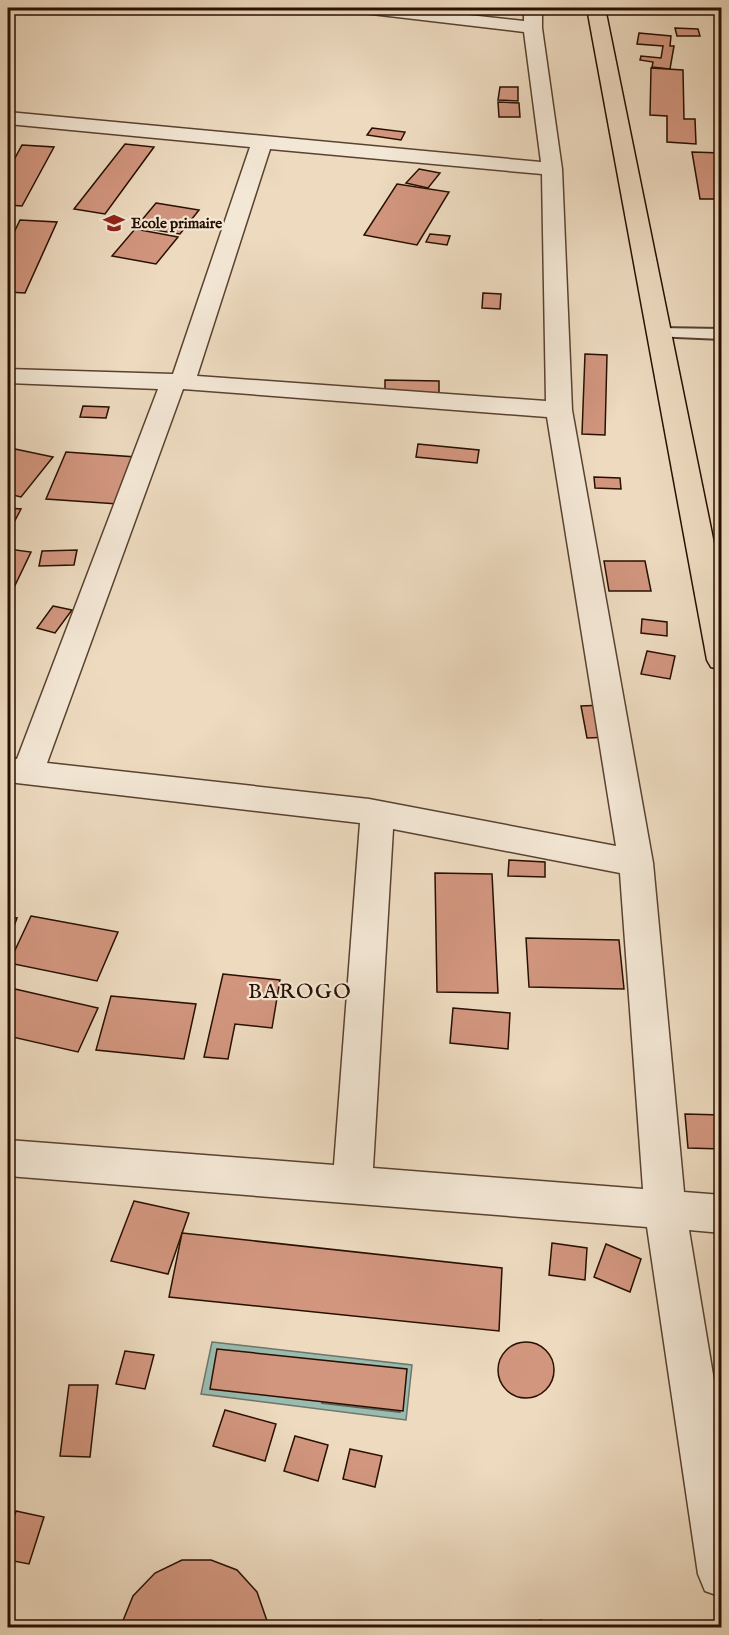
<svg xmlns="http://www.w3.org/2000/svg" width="729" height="1635" font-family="'IM FELL English',serif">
<rect width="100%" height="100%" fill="#eddabf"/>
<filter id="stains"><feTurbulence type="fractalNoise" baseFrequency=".00333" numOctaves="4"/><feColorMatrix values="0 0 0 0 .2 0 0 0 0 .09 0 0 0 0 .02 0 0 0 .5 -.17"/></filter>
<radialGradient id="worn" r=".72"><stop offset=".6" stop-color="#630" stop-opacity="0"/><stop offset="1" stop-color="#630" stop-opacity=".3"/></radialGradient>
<path fill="#99bbb0" stroke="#6c766a" stroke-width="1.5" d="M212,1342L412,1365L406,1420L201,1394Z"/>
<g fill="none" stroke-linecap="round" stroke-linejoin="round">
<path stroke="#606558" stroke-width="2" d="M322,1403L400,1412"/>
</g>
<g fill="#d2967f" stroke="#280f00" stroke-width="1.5">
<path d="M472,8H483L499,9L496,14L470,12Z"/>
<path d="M675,28L698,29L700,36H677Z"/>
<path d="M639,33L671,36L670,46H674L670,69L652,67L653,62L640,60L641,56L661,58L663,46L637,44Z"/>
<path d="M651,68L683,70L684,119H695L696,144L667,142V116L650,115Z"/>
<path d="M500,87H518V101L498,100Z"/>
<path d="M498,102L519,103L520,117H499Z"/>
<path d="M372,128L405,132L401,140L367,135Z"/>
<path d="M125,144L154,147L105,214L74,209Z"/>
<path d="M22,145L54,147L22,206L8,205V171Z"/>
<path d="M692,152L722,153V199H700Z"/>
<path d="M419,169L440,173L428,188L406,183Z"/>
<path d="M397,184L449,192L417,245L364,235Z"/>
<path d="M156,203L199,210L180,234L136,227Z"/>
<path d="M20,220L57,222L25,293L8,292V245Z"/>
<path d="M135,229L178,237L156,264L112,256Z"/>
<path d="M430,234L450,236L447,245L426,242Z"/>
<path d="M483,293L501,294L500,309L482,308Z"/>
<path d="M585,354L607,355L605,435L582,434Z"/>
<path d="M385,380L439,381V396L385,395Z"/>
<path d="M83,406L109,407L106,418L80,417Z"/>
<path d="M418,444L479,450L477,463L416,457Z"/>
<path d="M15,449L53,457L21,497L8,494V459Z"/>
<path d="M66,452L136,457L118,504L46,499Z"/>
<path d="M594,477L620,478L621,489L595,488Z"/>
<path d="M8,508L21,509L10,530H8Z"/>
<path d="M8,549L31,552L8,600Z"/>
<path d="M77,550L74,565L39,566L42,551Z"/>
<path d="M604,561H645L651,591H609Z"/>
<path d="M53,606L72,610L55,633L37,628Z"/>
<path d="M642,619L667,622V636L641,633Z"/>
<path d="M647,651L675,656L670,679L641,674Z"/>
<path d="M605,705L612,737L587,738L581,706Z"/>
<path d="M509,860L545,862V877L508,876Z"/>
<path d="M435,873L492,874L498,993L437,992Z"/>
<path d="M31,916L118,932L97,981L9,963Z"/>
<path d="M8,917L17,918L8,943Z"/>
<path d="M526,938L619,940L624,989L529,987Z"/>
<path d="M223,974L280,980L272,1028L235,1024L228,1059L204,1057Z"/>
<path d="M15,989L98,1008L78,1052L8,1036V1004Z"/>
<path d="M111,996L196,1004L184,1059L96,1050Z"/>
<path d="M453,1008L510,1013L508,1049L450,1043Z"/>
<path d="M685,1114L722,1115V1149L688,1148Z"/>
<path d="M134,1201L189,1213L168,1274L111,1261Z"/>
<path d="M182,1233L502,1268L499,1331L169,1297Z"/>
<path d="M552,1243L587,1248L585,1280L549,1275Z"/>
<path d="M606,1244L641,1259L630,1292L594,1277Z"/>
<circle cx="526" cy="1370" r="28"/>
<path d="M217,1349L407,1369L403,1411L210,1389Z"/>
<path d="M125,1351L154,1355L145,1389L116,1384Z"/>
<path d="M69,1385H98L90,1457L60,1456Z"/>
<path d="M225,1410L276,1424L265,1461L213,1446Z"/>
<path d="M295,1436L328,1445L318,1481L284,1471Z"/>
<path d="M350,1449L382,1456L375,1487L343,1479Z"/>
<path d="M16,1511L44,1517L29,1564L8,1560V1537Z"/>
<path d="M182,1560H211L237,1570L257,1592L267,1621V1628H120L133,1596L155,1573Z"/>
<path d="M540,1620L574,1627V1628H540Z"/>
</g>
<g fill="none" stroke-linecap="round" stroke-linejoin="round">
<defs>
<path id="lane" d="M659,328L722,329V339L653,336L651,333L653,330Z"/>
<path id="street" d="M354,8H405L524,21V8H542V28L562,169L572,410L653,863L684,1192L722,1195V1233L689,1230L722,1429V1597L705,1591L698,1574L647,1227L8,1176V1140L334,1165L360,823L8,782V758L17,759L158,389L8,383V369L173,374L250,147L8,124V112L541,162L524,32L363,13L357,12ZM270,149L542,174L546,401L197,376ZM183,389L547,417L616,846L369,799L47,763ZM393,829L620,873L643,1189L373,1168Z"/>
<path id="highway" d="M587,8H605L722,583V670L711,667L707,660Z"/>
</defs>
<use href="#lane" stroke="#594230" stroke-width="4"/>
<use href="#street" stroke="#594230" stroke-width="3"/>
<use href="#highway" stroke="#280f00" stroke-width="3"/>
<use href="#lane" fill="#f3e7d5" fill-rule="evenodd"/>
<use href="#street" fill="#f3e7d5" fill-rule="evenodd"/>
<use href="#highway" fill="#eddabf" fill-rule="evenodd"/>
</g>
<defs>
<symbol id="school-bare" viewBox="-9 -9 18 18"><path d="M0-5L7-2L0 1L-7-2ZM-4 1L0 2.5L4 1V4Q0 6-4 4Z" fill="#8f2418" stroke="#f3e7d5" stroke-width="2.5" paint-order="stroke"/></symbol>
</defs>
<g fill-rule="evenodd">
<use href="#school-bare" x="99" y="208" width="30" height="30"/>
</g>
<g text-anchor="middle" stroke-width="4.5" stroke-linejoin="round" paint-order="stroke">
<g font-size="15" font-weight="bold" fill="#280f00" stroke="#f3e7d5" text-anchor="start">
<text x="131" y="228">Ecole primaire</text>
</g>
<g font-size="21" letter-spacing="1.5" fill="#280f00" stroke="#f3e7d5">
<text x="300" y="998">BAROGO</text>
</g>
</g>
<rect width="729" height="1635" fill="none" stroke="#eddabf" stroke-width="30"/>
<rect x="9" y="9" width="711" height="1617" fill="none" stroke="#280f00" stroke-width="3"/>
<rect x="15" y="15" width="699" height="1605" fill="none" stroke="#280f00" stroke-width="1.5"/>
<rect width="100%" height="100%" filter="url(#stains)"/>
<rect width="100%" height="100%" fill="url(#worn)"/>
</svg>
